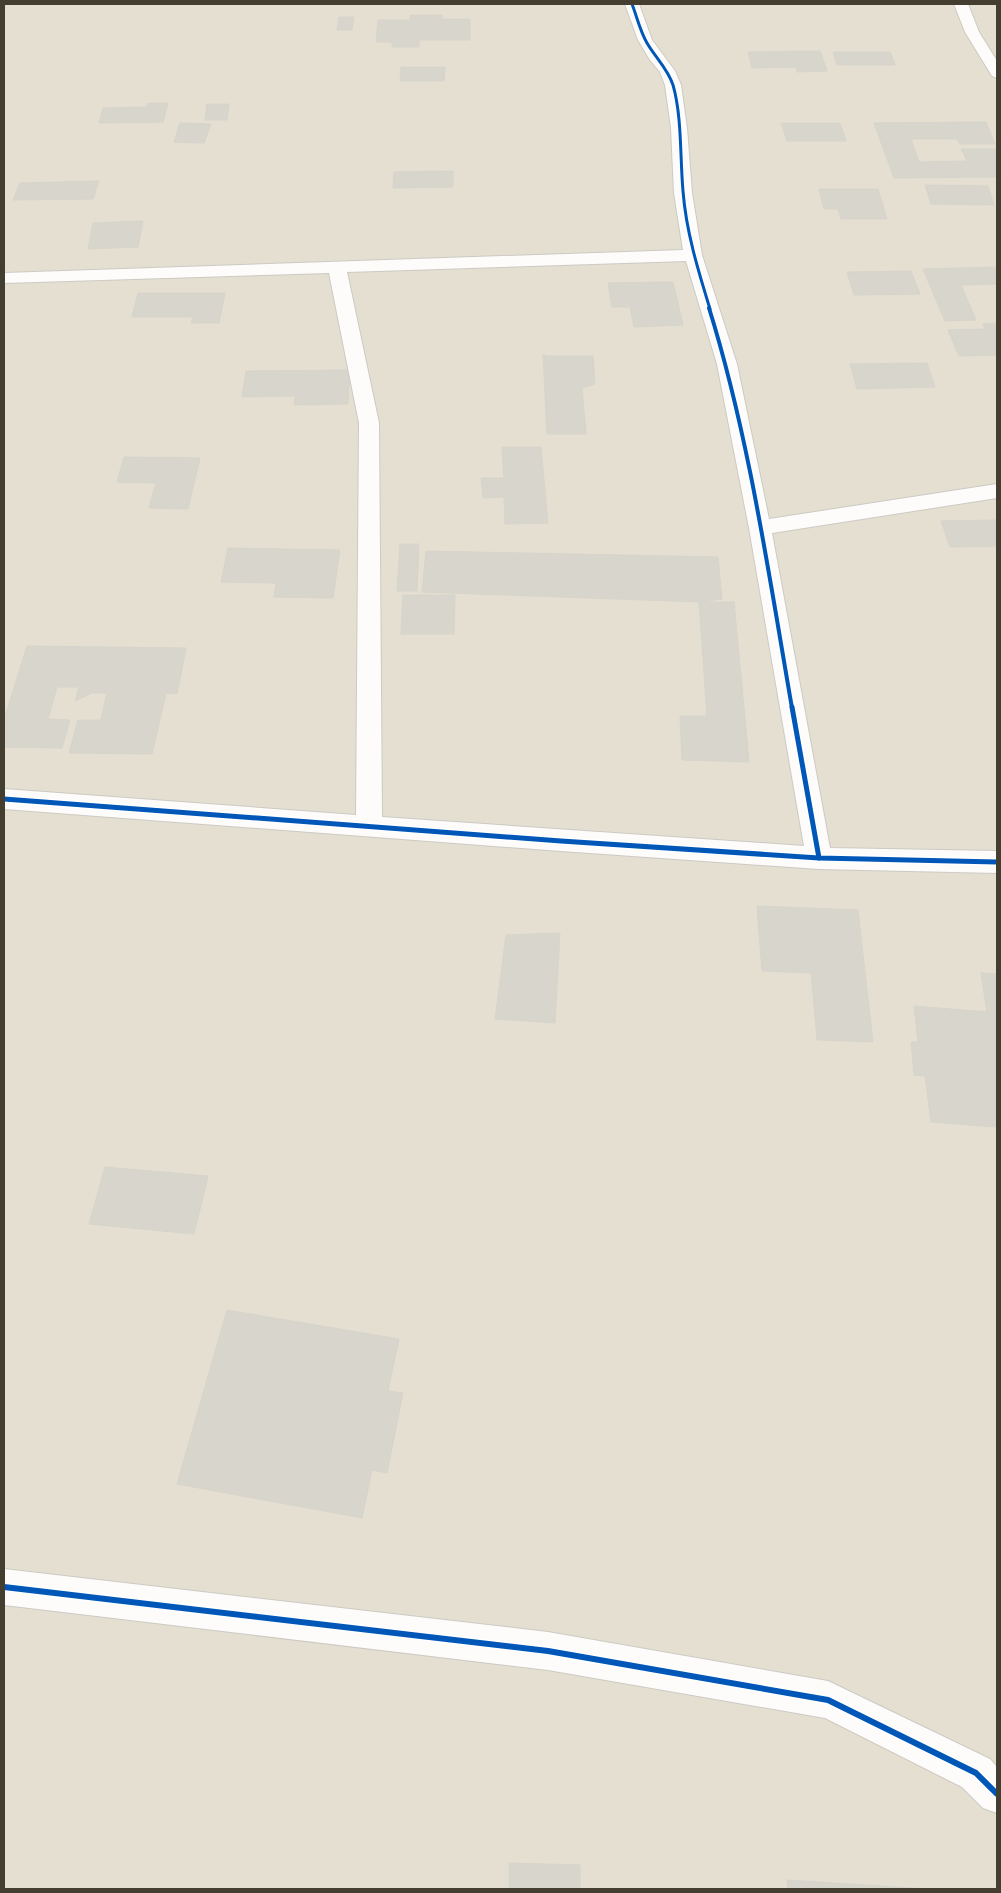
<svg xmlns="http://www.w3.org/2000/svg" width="1001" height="1893" font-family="Helvetica,sans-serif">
<rect width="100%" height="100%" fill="#efede5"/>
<rect fill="#e4dfd1" x="4" y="4" width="993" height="1885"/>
<g fill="#d8d5cd" stroke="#d7d4cb">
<path d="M410,15H442V19H470V40H419V47H392V42H376L378,20H410Z"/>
<path d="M339,17H354L352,30H337Z"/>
<path d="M820,51L827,71L797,72L796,67L752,68L748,52Z"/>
<path d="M833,52H890L895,65H837Z"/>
<path d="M401,67H445L444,81H400Z"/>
<path d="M148,103H168L163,122L99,123L103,108L147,107Z"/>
<path d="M207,104H229L227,120H205Z"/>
<path d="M986,122L995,144H960L957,139H911L919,162L967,161L961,149H997V177L894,178L874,123Z"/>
<path d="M180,123L211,124L204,143L174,142Z"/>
<path d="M781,123H840L846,141H787Z"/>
<path d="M453,171V187L393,188L394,172Z"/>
<path d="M99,181L93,199L13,200L20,183Z"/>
<path d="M925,185L988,186L994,205L931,204Z"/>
<path d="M819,189H878L887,219H841L838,209H824Z"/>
<path d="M143,221L138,247L88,249L93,223Z"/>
<path d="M997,267V284L961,285L976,320L945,321L923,269Z"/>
<path d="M911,271L920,294L854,295L847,272Z"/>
<path d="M673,282L683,325L634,327L630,307H612L608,283Z"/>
<path d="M138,293H225L219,323H191L193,317H132Z"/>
<path d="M997,323V355L959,356L948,330L985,329L983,324Z"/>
<path d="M543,354L546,356H593L595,384L582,388L586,434H547Z"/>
<path d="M927,363L935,387L857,389L850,364Z"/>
<path d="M350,370L348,404L294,405L295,396L242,397L246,371Z"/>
<path d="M502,447H541L548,523L505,524L504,497L483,498L481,478H504Z"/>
<path d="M124,457L200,458L188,509L149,508L156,483L117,482Z"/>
<path d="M997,520V546L950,547L941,521Z"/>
<path d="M400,544H419L417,591H397Z"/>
<path d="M228,548L340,550L333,598L274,597L276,583L221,582Z"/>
<path d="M426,551L718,557L722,599L699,602L422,592Z"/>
<path d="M403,595H455L454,634H401Z"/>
<path d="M699,602H734L749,762L682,760L680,716H707Z"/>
<path d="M27,646L186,648L177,694L166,693L152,754L69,753L78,720H101L107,693H92L75,701L79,687H57L48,719L70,720L62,748L4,747V720Z"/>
<path d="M757,906L858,910L873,1042L817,1040L811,973L762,971Z"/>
<path d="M560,933L555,1023L495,1019L506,935Z"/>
<path d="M981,973L997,974V1127L931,1122L925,1076L914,1075L911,1042H918L914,1006L987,1012Z"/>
<path d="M105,1167L208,1176L194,1234L89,1224Z"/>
<path d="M227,1310L399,1339L388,1391L403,1393L387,1473L372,1470L362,1518L177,1484Z"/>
<path d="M509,1863L580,1865V1889H509Z"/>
<path d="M787,1880L927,1889H788Z"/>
</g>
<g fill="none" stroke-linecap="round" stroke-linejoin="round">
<defs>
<g id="minor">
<path d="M625,4H639L652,40L675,71L681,85L687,128L692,193L702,255L737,364L769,519L997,484V498L772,533L830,848L997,851V873L819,869L561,851L4,809V789L356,815L359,423L329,273L4,283V273L683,250L674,193L671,128L665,85L660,72L650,60L638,40ZM686,261L717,364L749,528L804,846L382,817L379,423L347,272Z"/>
<path d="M954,4H968L979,32L997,61V78L992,76L965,32Z"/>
<path d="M4,1569L548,1632L828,1681L990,1759L997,1767V1813L983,1808L962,1787L825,1718L548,1670L4,1605Z"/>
</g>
</defs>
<use href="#minor" stroke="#cccac3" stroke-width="2"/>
<use href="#minor" fill="#fdfcfb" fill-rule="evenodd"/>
<defs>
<path id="cycleway-far3" d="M632,4C637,17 640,31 647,43C655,57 668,69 673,85C682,116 680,158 683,191C686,231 698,270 710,309"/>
<path id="cycleway-far2" d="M709,308C749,436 769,576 792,708"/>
<g id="cycleway-far1">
<path d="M792,707L819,858"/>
<path d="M4,799L561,841L819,858L997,862"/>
</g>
<path id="cycleway" d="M4,1587L548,1651L828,1700L976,1773L997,1794"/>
</defs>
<use href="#cycleway-far3" stroke="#fff" stroke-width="5"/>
<use href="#cycleway-far2" stroke="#fff" stroke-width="6"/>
<use href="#cycleway-far1" stroke="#fff" stroke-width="8"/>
<use href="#cycleway" stroke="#fff" stroke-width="9"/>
<use href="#cycleway-far3" stroke="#0057b8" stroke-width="3"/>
<use href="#cycleway-far2" stroke="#0057b8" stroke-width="4"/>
<use href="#cycleway-far1" stroke="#0057b8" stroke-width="5"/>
<use href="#cycleway" stroke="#0057b8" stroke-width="6"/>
</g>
<rect width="1001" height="1893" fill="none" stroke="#443e31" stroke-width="10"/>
</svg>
